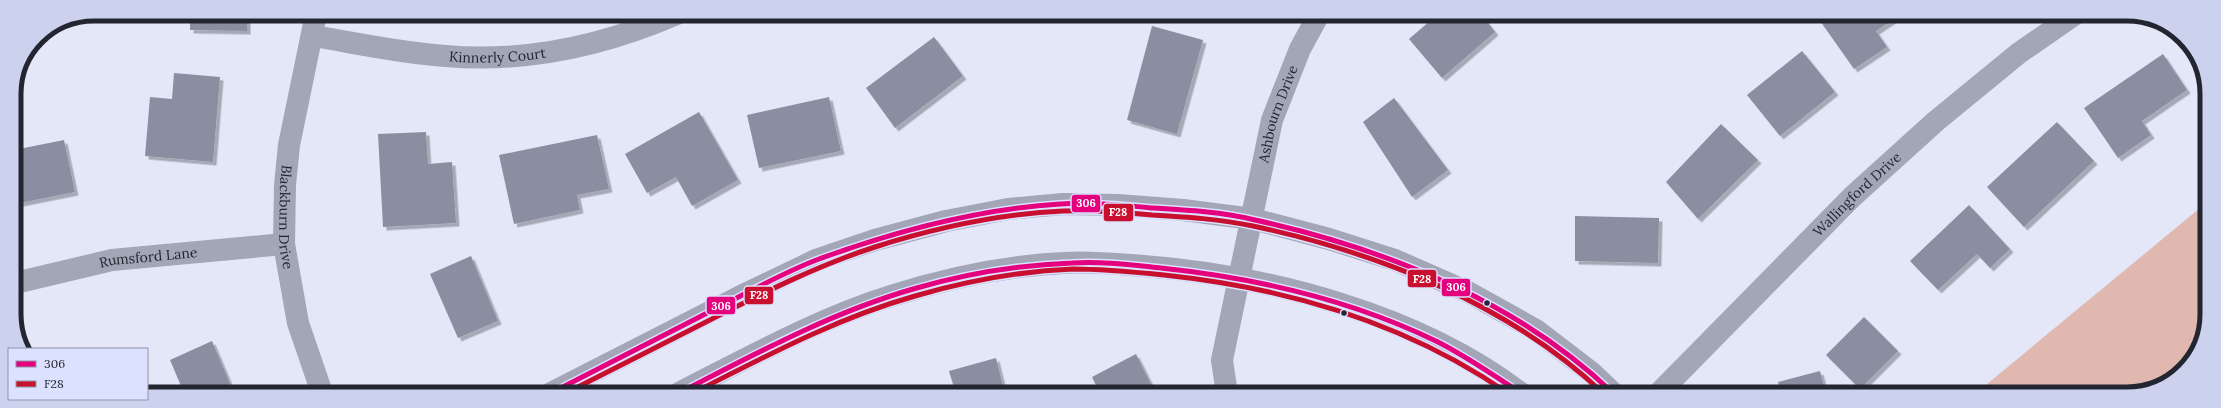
<svg xmlns="http://www.w3.org/2000/svg" width="2221" height="408" font-family="Lora,serif">
<defs>
<filter id="shadow"><feDropShadow dx="3.5" dy="3.5" stdDeviation="0" flood-color="#0004"/></filter>
</defs>
<rect width="100%" height="100%" fill="#e3e7f7"/>
<path fill="#e0b8b0" d="M2206,203V324L2199,349L2180,374L2157,388L2127,394H1975Z"/>
<g fill="#8b8ea0" filter="url(#shadow)">
<path d="M190,14H247V31L190,30Z"/>
<path d="M1438,14H1481L1495,32L1442,78L1409,39Z"/>
<path d="M1823,15H1900L1876,31L1887,47L1854,69L1818,18Z"/>
<path d="M1152,26L1203,40L1177,134L1127,120Z"/>
<path d="M934,37L963,76L895,128L866,88Z"/>
<path d="M1802,51L1835,92L1780,136L1747,95Z"/>
<path d="M2163,54L2187,90L2142,121L2151,135L2118,158L2084,108Z"/>
<path d="M174,73L220,77L213,162L145,156L150,97L172,99Z"/>
<path d="M829,97L841,151L759,168L747,115Z"/>
<path d="M1394,98L1448,170L1412,197L1363,122Z"/>
<path d="M699,112L738,180L692,206L676,177L647,193L625,154Z"/>
<path d="M2057,122L2094,161L2024,227L1987,187Z"/>
<path d="M1721,124L1758,160L1698,219L1666,182Z"/>
<path d="M426,132L428,164L452,162L456,223L383,227L378,134Z"/>
<path d="M597,135L609,189L577,195L580,210L514,224L499,155Z"/>
<path d="M64,140L75,192L15,204L14,150Z"/>
<path d="M1969,205L2010,249L1990,268L1977,254L1938,290L1910,261Z"/>
<path d="M1575,216L1659,218L1658,263L1575,261Z"/>
<path d="M471,256L498,321L458,338L430,274Z"/>
<path d="M1864,317L1898,351L1860,389L1826,355Z"/>
<path d="M212,341L234,393H184L170,360Z"/>
<path d="M1136,354L1156,394H1100L1092,377Z"/>
<path d="M996,358L1005,394H956L949,371Z"/>
<path d="M1820,371L1826,394H1781L1778,382Z"/>
</g>
<g fill="none" stroke-linecap="round" stroke-linejoin="round">
<g stroke="#a2a6b6" stroke-width="22">
<path id="s1" d="M316,14L289,145L285,185L284,244L298,323L322,393"/>
<path id="s2" d="M313,36C356,43 401,53 445,56C525,63 603,46 677,14"/>
<path id="s3" d="M15,283L112,260L284,244"/>
<path d="M551,393L739,297L816,260L875,240L946,221L1008,209L1063,204L1118,205L1183,210L1253,219L1329,239L1395,260L1468,292L1536,330L1592,373L1614,394"/>
<path d="M679,393C748,358 817,319 891,296C947,278 1005,266 1063,263C1090,261 1117,264 1144,266C1270,276 1420,315 1522,394"/>
<path id="s4" d="M1227,394L1222,360L1272,120L1300,49L1319,14"/>
<path id="s5" d="M1658,394L1852,197L1936,121L2019,53L2074,15"/>
</g>
<defs>
<g id="bus-1">
<path d="M551,393C606,365 661,337 715,309C749,292 784,272 819,259C896,231 978,209 1060,204C1091,202 1122,205 1152,208C1186,210 1222,212 1255,220C1386,249 1516,300 1614,394"/>
<path d="M679,393C755,354 830,313 913,289C964,274 1018,265 1072,263C1102,261 1132,265 1161,268C1256,278 1352,300 1438,342C1467,357 1494,375 1522,394"/>
</g>
<g id="bus-2">
<path d="M566,393C612,370 659,346 706,322C761,294 816,266 875,247C935,228 999,214 1063,211C1092,210 1123,212 1152,215C1186,217 1220,219 1253,226C1379,253 1509,304 1604,394"/>
<path d="M693,393C766,356 837,318 915,296C967,281 1020,271 1073,269C1104,269 1134,272 1164,275C1287,288 1407,323 1509,394"/>
</g>
</defs>
<use href="#bus-1" stroke="#dbe1ff" stroke-width="8"/>
<use href="#bus-2" stroke="#dbe1ff" stroke-width="8"/>
<use href="#bus-1" stroke="#e5007d" stroke-width="5"/>
<use href="#bus-2" stroke="#c8102e" stroke-width="5"/>
</g>
<g fill="#232530" stroke="#dbe1ff" stroke-width="1.5">
<circle cx="1487" cy="303" r="3.5"/>
<circle cx="1344" cy="313" r="3.5"/>
</g>
<g text-anchor="middle" stroke-width="4" stroke-linejoin="round" paint-order="stroke">
<g font-size="14" fill="#232530" stroke="#dbe1ff">
<text dy="5" stroke="none"><textPath href="#s2" startOffset="186">Kinnerly Court</textPath></text>
<text dy="5" stroke="none"><textPath href="#s4" startOffset="287">Ashbourn Drive</textPath></text>
<text dy="5" stroke="none"><textPath href="#s5" startOffset="282">Wallingford Drive</textPath></text>
<text dy="5" stroke="none"><textPath href="#s1" startOffset="206">Blackburn Drive</textPath></text>
<text dy="5" stroke="none"><textPath href="#s3" startOffset="136">Rumsford Lane</textPath></text>
</g>
</g>
<path d="M0 0H2221V408H0ZM94 21H2127A73 73 0 0 1 2200 94V314A73 73 0 0 1 2127 387H94A73 73 0 0 1 21 314V94A73 73 0 0 1 94 21Z" fill="#ccd2ee" fill-rule="evenodd"/>
<path fill="none" stroke="#232530" stroke-width="5" d="M94 21H2127A73 73 0 0 1 2200 94V314A73 73 0 0 1 2127 387H94A73 73 0 0 1 21 314V94A73 73 0 0 1 94 21Z"/>
<g stroke="#dbe1ff" stroke-width="1.5">
<rect x="1071" y="194" width="30" height="19" rx="4" fill="#e5007d"/>
<rect x="1103" y="203" width="31" height="19" rx="4" fill="#c8102e"/>
<rect x="1407" y="269" width="30" height="19" rx="4" fill="#c8102e"/>
<rect x="1441" y="278" width="30" height="19" rx="4" fill="#e5007d"/>
<rect x="744" y="286" width="30" height="19" rx="4" fill="#c8102e"/>
<rect x="706" y="296" width="30" height="19" rx="4" fill="#e5007d"/>
</g>
<g font-size="11" text-anchor="middle" font-weight="bold" fill="#fff">
<text x="1086" y="207">306</text>
<text x="1118" y="216">F28</text>
<text x="1422" y="283">F28</text>
<text x="1456" y="291">306</text>
<text x="759" y="299">F28</text>
<text x="721" y="310">306</text>
</g>
<rect x="8" y="348" width="140" height="52" fill="#dbe1ff" stroke="#9196ac"/>
<rect x="16" y="361" width="20" height="6" fill="#e5007d" stroke="#9196ac"/>
<text x="44" y="368" font-size="12" fill="#232530">306</text>
<rect x="16" y="381" width="20" height="6" fill="#c8102e" stroke="#9196ac"/>
<text x="44" y="388" font-size="12" fill="#232530">F28</text>
</svg>
